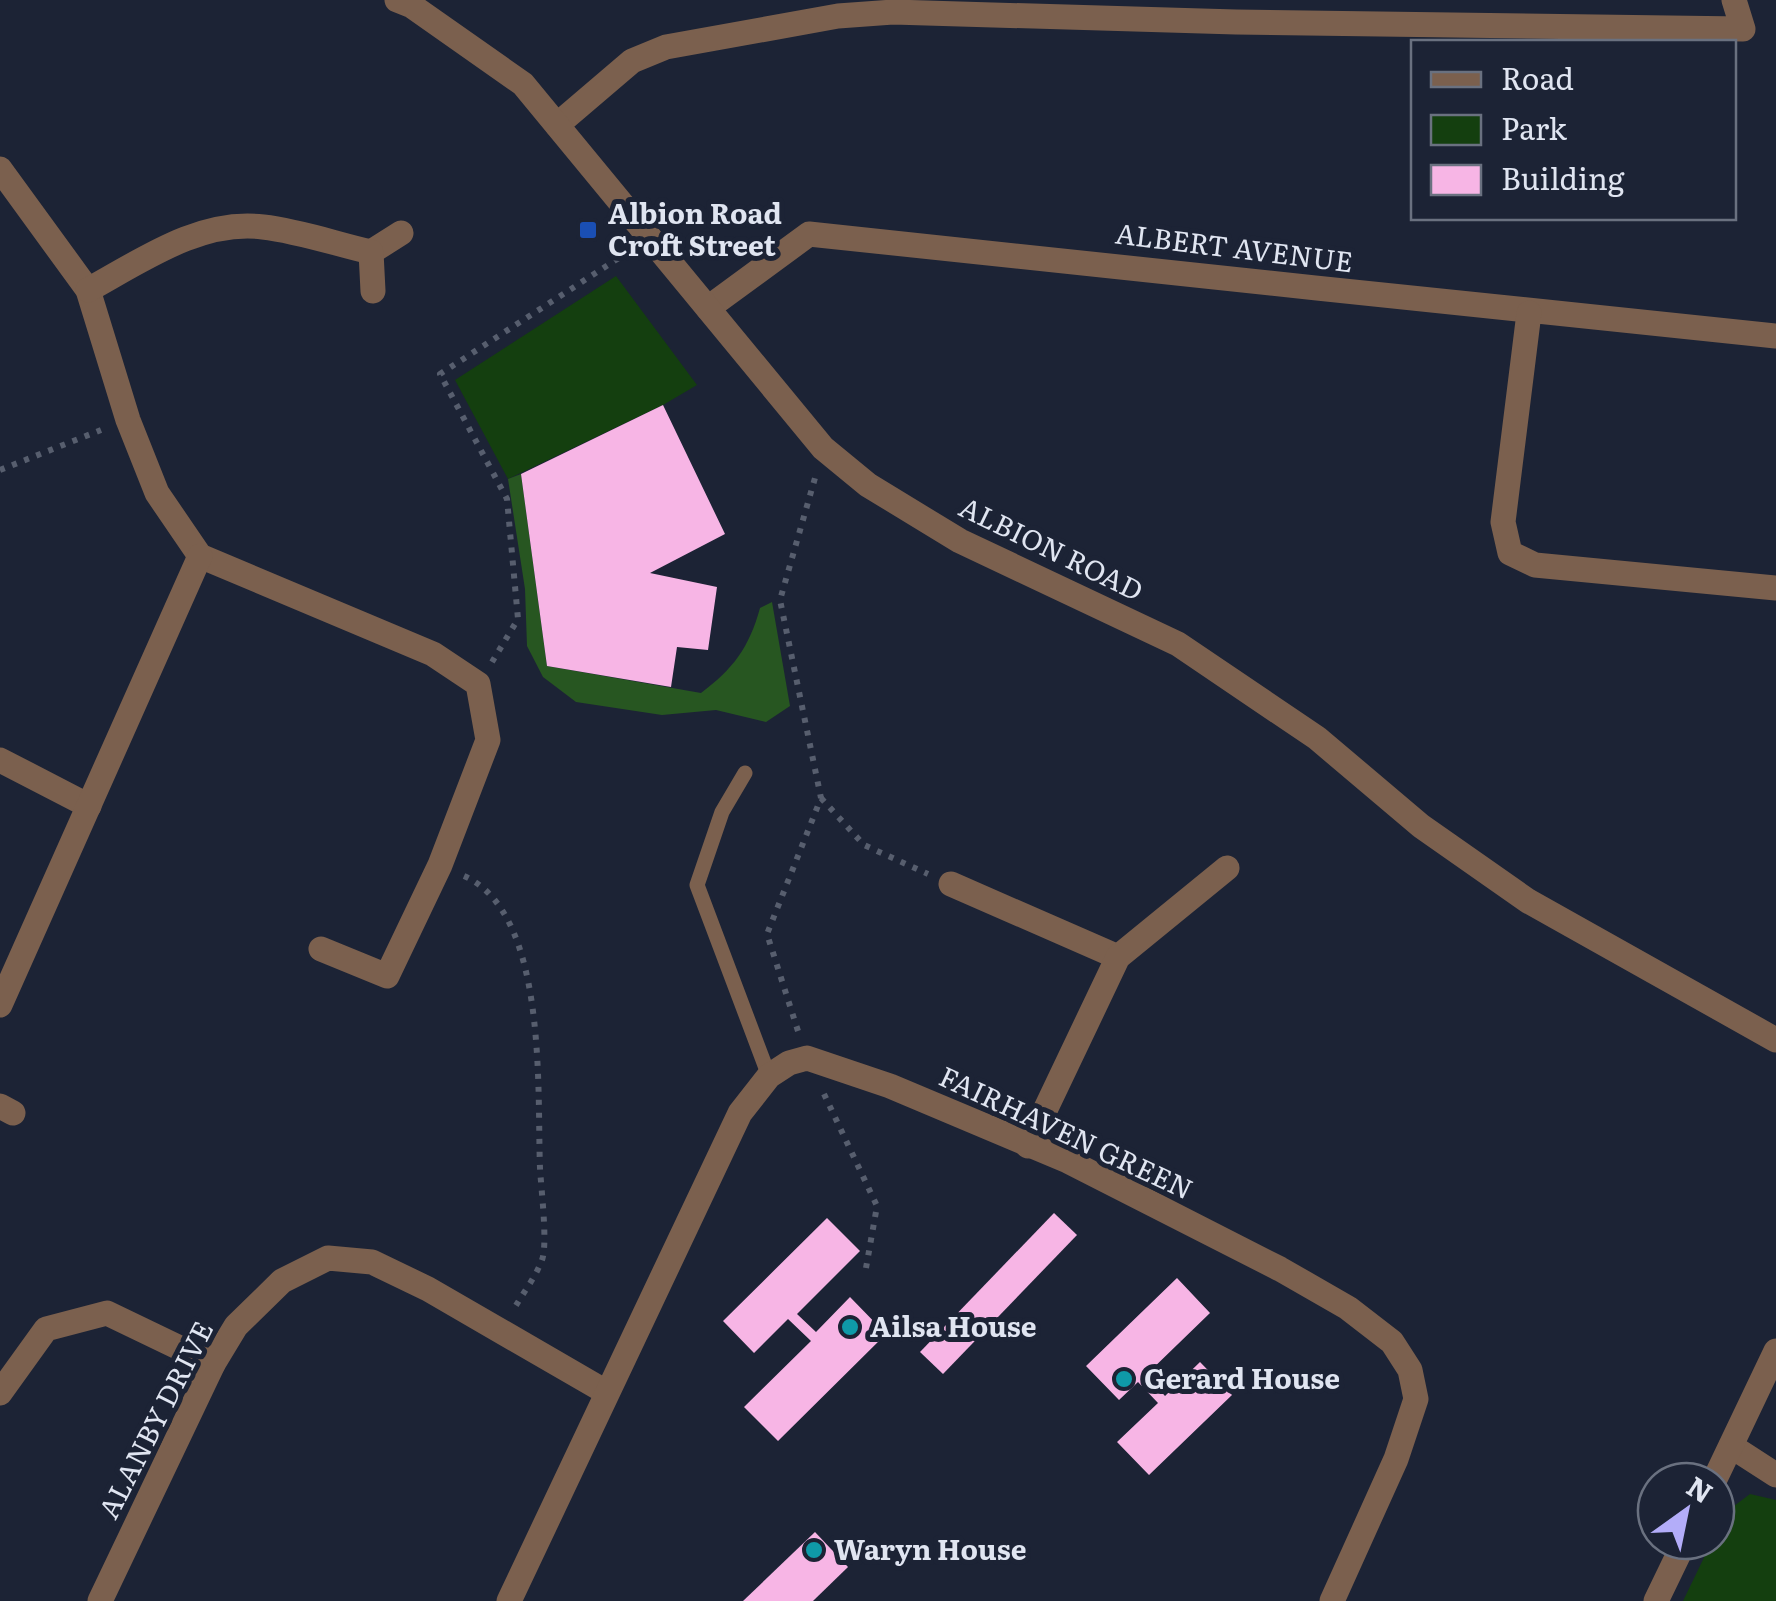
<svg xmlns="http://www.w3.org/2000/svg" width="1776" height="1601" font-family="Literata,serif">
<rect width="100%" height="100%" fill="#1c2335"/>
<g fill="#143f0f">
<path d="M616,276L697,385L663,405L508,479L455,380Z"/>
<path d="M1750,1494L1776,1500V1601H1683L1712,1541H1716L1726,1512Z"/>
</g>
<path fill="#275621" d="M521,474L547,666L701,693C733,669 749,648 760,608L772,602L790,706L766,722L716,710L662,715L576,702L543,677L527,646L525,589L508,479Z"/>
<g fill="#f7b5e5">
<path d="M663,405L725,534L650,573L717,587L708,650L677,647L671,687L547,666L521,474Z"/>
<path d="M1054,1213L1077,1235L943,1374L920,1352Z"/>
<path d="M827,1218L860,1251L797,1314L816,1332L850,1297L886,1334L778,1441L744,1407L811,1341L788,1319L754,1353L723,1321Z"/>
<path d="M1177,1278L1210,1313L1146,1375L1165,1396L1200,1362L1232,1395L1149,1475L1117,1442L1158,1403L1138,1382L1119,1400L1086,1366Z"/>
<path d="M815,1532L848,1567L813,1601H743Z"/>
</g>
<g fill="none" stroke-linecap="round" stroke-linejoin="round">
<g stroke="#575e6e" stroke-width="6" stroke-dasharray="5 8" stroke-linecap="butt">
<path d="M0,470L101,430"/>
<path d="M492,662L518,619L507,499L440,374L628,252"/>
<path d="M821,798L864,845L928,874"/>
<path d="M464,876C548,913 537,1090 540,1168C541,1188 548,1244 542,1260C536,1276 524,1292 515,1307"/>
<path d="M798,1031L767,934L821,798L780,600L815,478"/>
<path d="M824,1094L877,1206L866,1268"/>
</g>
<path stroke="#7b604e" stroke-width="15" d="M745,773L722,812L697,885L769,1076"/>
<g stroke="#7b604e" stroke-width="25">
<path d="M557,125L632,61L666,47L838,16L893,12L1236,22L1743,29L1734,0"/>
<path d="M0,169L88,290L128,420L157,493L200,556L433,654L478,684L488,740L440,865L387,976L321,949"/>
<path d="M371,252L401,233"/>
<path d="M88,290C141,261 200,219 263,227C299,231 336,244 371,252L373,291"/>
<path d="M708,308L809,234C1132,266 1453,305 1776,336"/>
<path d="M1529,313L1503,522L1510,553L1535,565L1776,588"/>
<path d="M0,760L89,806"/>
<path d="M951,884L1118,957"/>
<path d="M0,1005L200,556"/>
<path d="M0,1106L13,1113"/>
<path d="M1028,1146L1118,957L1227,868"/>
<path d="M0,1393L46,1329L107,1313L213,1364"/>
<path d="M1731,1446L1776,1475"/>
<path d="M1714,1481L1776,1351"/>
<path d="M100,1601L213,1364L236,1326L282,1281L328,1258L372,1262L428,1289L606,1392"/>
<path d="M509,1601L740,1113L769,1076L789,1063L807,1058L890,1086L1068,1161L1280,1269L1348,1308L1392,1342L1410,1370L1416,1399L1396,1459L1332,1601"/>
<path d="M1656,1601L1685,1541"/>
</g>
<path stroke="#7b604e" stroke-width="25" d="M397,0L412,6L523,84L823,448L868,485L960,541L1178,644L1317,738L1421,826L1528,901L1776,1040"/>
</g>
<rect fill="#1a4fb4" stroke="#1c2335" stroke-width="4" x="578" y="220" width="20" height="20" rx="5"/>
<g fill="#0f9aa8" stroke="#1c2335" stroke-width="4">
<circle cx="850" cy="1327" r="10"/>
<circle cx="1124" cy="1379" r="10"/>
<circle cx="814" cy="1550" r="10"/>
</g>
<g text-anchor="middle" stroke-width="10" stroke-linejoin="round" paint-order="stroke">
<g font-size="28" font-weight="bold" fill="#e0e5f1" stroke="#1c2335" text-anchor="start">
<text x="608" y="224">Albion Road<tspan x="608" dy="32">Croft Street</tspan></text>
<text x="870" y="1337">Ailsa House</text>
<text x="1144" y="1389">Gerard House</text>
<text x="834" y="1560">Waryn House</text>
</g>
<g font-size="28" fill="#e0e5f1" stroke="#1c2335">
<text transform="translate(1234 248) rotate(7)" y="10">ALBERT AVENUE</text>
<text transform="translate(1051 549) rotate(26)" y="10">ALBION ROAD</text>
<text transform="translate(1066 1133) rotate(25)" y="10">FAIRHAVEN GREEN</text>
<text transform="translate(156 1420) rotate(-63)" y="10">ALANBY DRIVE</text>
</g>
</g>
<rect x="1411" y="40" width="325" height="180" fill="#1c2335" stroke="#6a7180" stroke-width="2.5"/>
<rect x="1431" y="72" width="50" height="15" fill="#7b604e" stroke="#6a7180" stroke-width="2.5"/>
<text x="1501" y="90" font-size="30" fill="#e0e5f1">Road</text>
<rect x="1431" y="115" width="50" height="30" fill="#143f0f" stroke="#6a7180" stroke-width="2.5"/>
<text x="1501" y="140" font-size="30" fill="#e0e5f1">Park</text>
<rect x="1431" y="165" width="50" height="30" fill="#f7b5e5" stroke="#6a7180" stroke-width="2.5"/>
<text x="1501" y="190" font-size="30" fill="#e0e5f1">Building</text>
<g transform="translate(1686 1511) rotate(33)"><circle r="48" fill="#1c2335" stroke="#6a7180" stroke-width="2.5"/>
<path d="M0-8L18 38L0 25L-18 38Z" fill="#b3adf9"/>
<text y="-15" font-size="28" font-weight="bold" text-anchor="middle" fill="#e0e5f1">N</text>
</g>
</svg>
